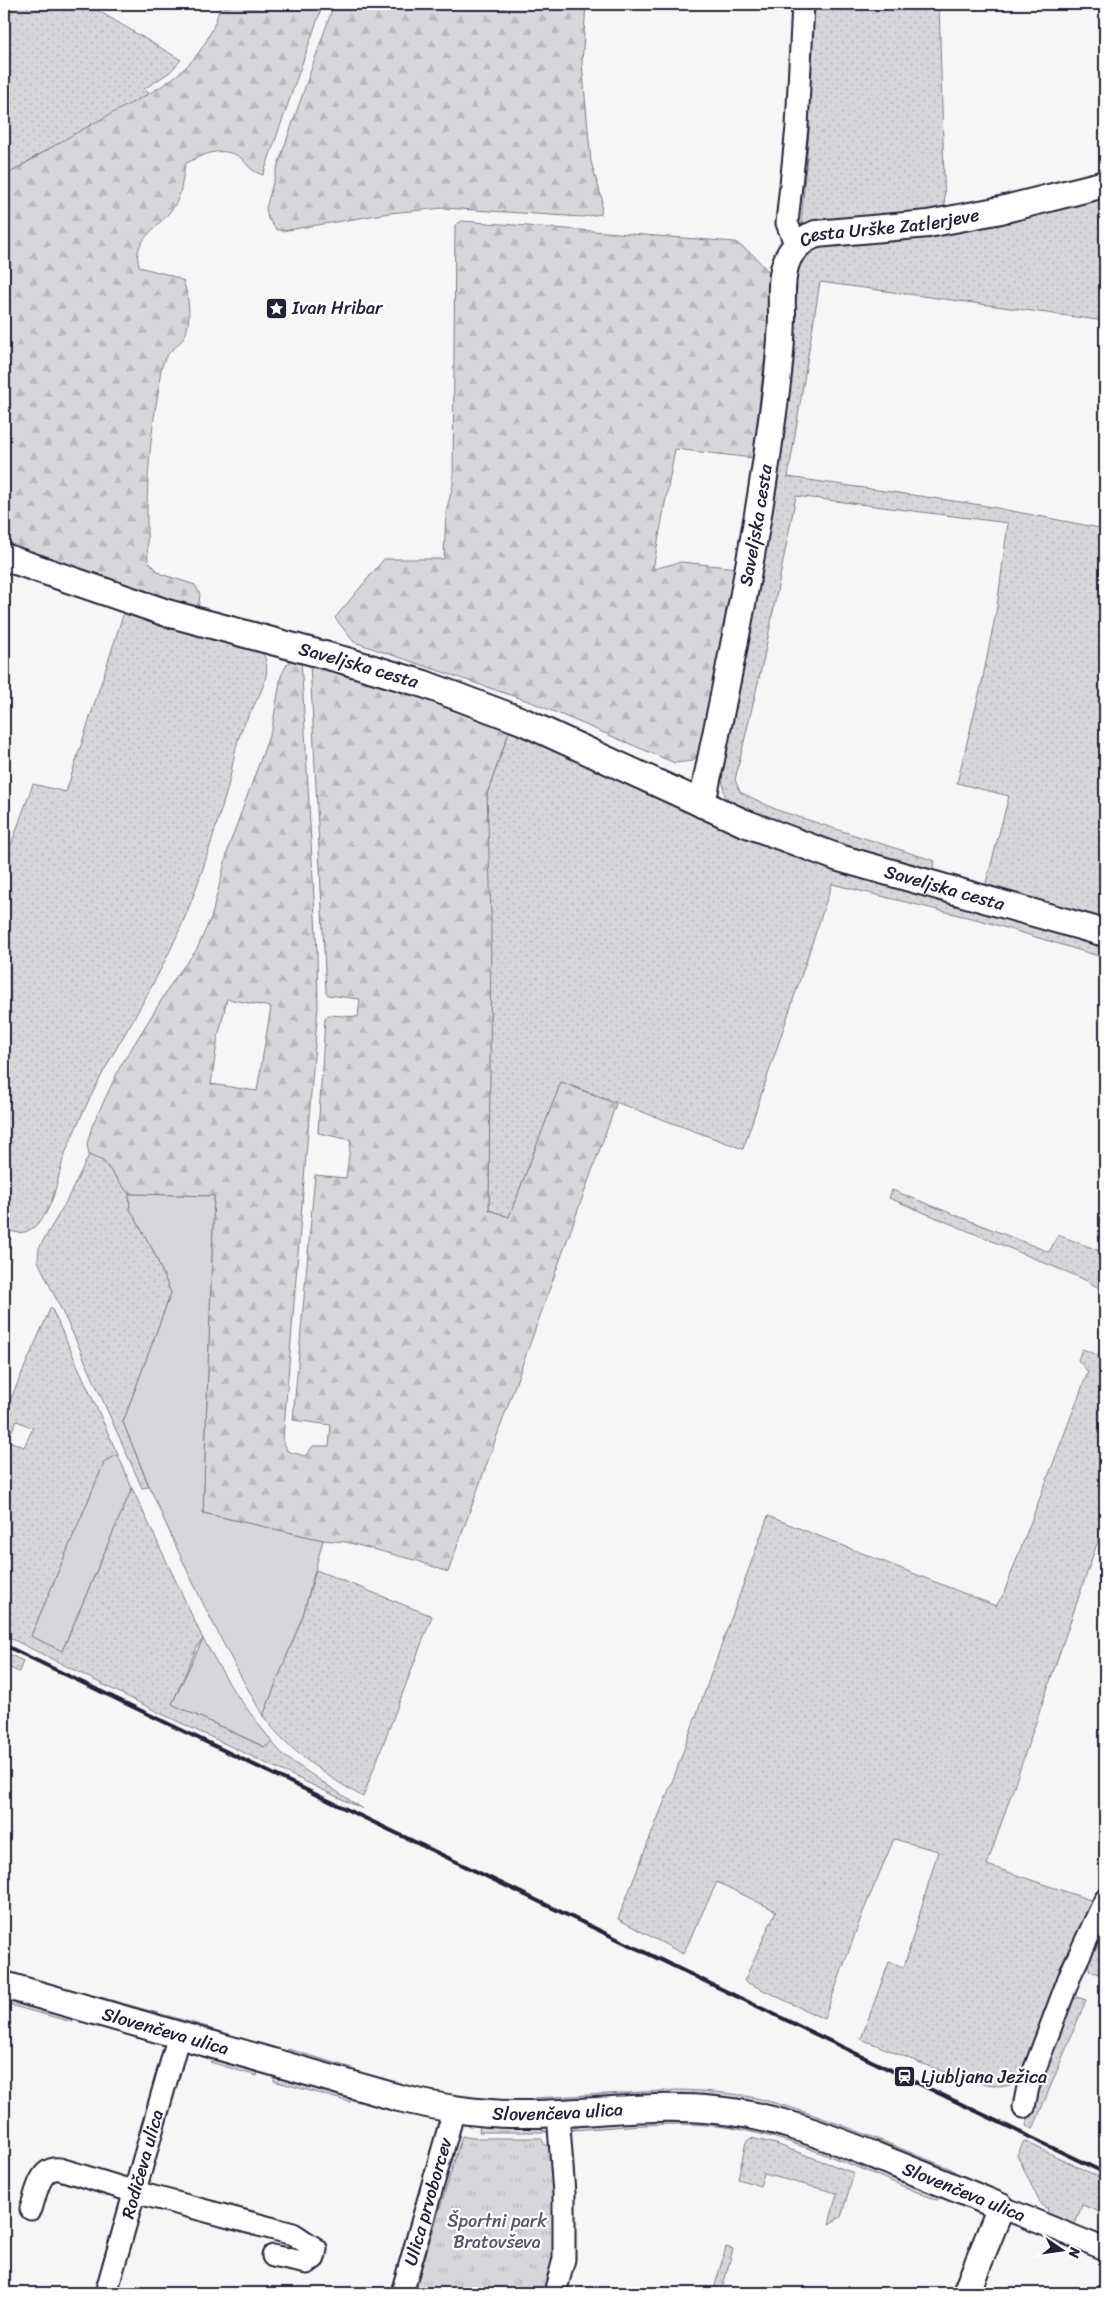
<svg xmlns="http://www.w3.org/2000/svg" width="1109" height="2297" font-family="Sriracha,sans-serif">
<defs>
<pattern id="grass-dots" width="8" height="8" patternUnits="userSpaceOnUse" patternTransform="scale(1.25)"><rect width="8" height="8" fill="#d7d7db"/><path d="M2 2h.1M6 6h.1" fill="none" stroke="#b8b8bd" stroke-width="1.8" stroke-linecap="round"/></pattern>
<pattern id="forest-firs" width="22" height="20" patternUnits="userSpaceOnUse" patternTransform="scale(1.25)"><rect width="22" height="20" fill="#d7d7db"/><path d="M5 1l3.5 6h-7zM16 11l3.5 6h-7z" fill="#b8b8bd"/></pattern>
<pattern id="park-tufts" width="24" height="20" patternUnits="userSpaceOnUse" patternTransform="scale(1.25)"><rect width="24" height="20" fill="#d7d7db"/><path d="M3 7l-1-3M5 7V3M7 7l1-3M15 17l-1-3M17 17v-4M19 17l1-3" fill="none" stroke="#b8b8bd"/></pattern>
</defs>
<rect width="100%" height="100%" fill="#f6f6f7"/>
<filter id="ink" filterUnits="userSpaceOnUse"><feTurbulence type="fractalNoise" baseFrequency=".02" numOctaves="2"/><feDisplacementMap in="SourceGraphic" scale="10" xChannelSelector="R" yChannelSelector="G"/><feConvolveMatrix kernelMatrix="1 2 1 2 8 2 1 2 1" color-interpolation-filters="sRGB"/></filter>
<g filter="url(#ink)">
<g fill="url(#grass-dots)" stroke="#7c7c8b" fill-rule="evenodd">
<path d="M4,4H87L181,60L170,72L144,89L150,94L41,153L4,177Z"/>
<path d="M807,4H939L945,211L816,224L801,223L809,131Z"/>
<path d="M1105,198V321L820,282L788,477L981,505L1105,529V921L985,887L1009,796L957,783L982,682L997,607L1008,523L796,496L764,657L735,780L740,792L777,810L935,861L931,872L856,850L736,807L725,796L722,778L793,337C794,318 792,268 807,255C814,248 823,247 832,245L995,225Z"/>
<path d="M125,609L258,648C282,670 250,708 241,731C233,752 232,776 225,797C215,829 206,862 194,894C175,946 148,995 120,1042C99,1078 80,1116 65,1154C57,1176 55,1210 35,1226C25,1235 14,1234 4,1228V864L33,784L66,792Z"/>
<path d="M511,726L596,771L651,794L1105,947V958L983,921L832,884L743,1149L561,1082L509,1217L489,1210L490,1000L487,794Z"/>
<path d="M89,1155L103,1161L129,1194L130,1209L154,1252L171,1293L123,1422L149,1487L142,1488L74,1336L38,1261L39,1248L66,1202Z"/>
<path d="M892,1190L1049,1252L1058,1235L1105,1253V1277L1101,1289L1081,1278L889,1198Z"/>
<path d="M51,1307L118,1455L105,1461L31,1636L62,1651L132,1488L203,1639L197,1647L172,1704L264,1747L272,1742L284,1756L363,1809L160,1713L4,1635V1414ZM17,1421L33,1428L24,1447L7,1440Z"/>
<path d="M1082,1349L1105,1358V1520L987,1865L1099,1903L1024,2082C1017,2082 1011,2086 1005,2086C968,2086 898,2053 861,2039L889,1962L904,1967L938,1851L894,1839L863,1912L824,2019L744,1981L776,1911L717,1882L683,1954L618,1919L674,1777L768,1516L996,1606L1003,1595L1088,1372L1078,1360Z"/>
<path d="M316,1570L432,1616L363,1797C325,1775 290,1752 263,1716L303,1615Z"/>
<path d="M4,1652L23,1661L19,1672L4,1665Z"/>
<path d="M1105,1913V1958L1098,1974L1090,1971L1087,1961Z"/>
<path d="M93,1995L208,2027L195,2029L91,1999Z"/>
<path d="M1077,1997L1086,2000L1033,2129L1026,2126L1029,2112L1068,2005Z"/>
<path d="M7,1999L73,2017L72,2022L6,2004Z"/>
<path d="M288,2049L352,2068L339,2069L286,2054Z"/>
<path d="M215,2057L258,2070L257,2076L210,2062Z"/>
<path d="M275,2075L351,2097L350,2102L274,2081Z"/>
<path d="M678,2090C708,2091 739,2093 768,2101C832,2118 893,2146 954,2170L952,2175L708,2096L678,2094L531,2104L534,2098Z"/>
<path d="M650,2118L742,2124L811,2144L943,2197L937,2200C865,2172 793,2135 717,2126C668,2121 620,2127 572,2130L583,2123Z"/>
<path d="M480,2125L537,2127L548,2132H479Z"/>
<path d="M751,2138L776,2144L854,2173L841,2217L829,2224L837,2193L764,2174L760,2186L738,2179L746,2142Z"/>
<path d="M1024,2141L1105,2180V2214L1082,2205L1074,2227L1046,2215L1048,2209L1041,2205L1017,2155Z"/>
<path d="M726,2247L733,2249L721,2293H713Z"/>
</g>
<g fill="url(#forest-firs)" stroke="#7c7c8b" fill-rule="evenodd">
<path d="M221,4H323L263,175C247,170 248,162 238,156C220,146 201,155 185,164C183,176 182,189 178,199C168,224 127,239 140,267C155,272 169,273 183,281C189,296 192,322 184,337C178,347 167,351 163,363C159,373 160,383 158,393C148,448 145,505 148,561L161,574L195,585L200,594L198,611L4,545V177C34,158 64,139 96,122C155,89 202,76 221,4Z"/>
<path d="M334,4H586L582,63L591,162L602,199L601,214L582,217L444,208L389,213L282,231L276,229L268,219L266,208L278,165Z"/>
<path d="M462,221L735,242L752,254L771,274L770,310L753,458L675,449L653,569L681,562L737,568L702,748L693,761L675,763L531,702L354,642L335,618L384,559H444L446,512L453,485L455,225Z"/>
<path d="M295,659H301L302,676L317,953L318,1007L283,1439L287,1451L305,1456L313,1446H329L331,1425L293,1420L315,1175L346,1178L351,1140L318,1133L325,1019L328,1015L358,1017L360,999L328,995L326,992L310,663L312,660L511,726L487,794L491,915L489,1210L509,1217L561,1082L616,1104L448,1572L418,1561L346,1542L322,1540L203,1513L214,1196L129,1194L103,1161L89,1155L87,1144L92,1126L120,1067L175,978L197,949L212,915L229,846L272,728L281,676L287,664ZM227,999L271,1007L257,1091L211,1084L218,1038Z"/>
</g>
<path fill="url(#park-tufts)" stroke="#7c7c8b" d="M462,2136L472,2138H541L544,2144L551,2147L558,2249L547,2293H414Z"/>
<g fill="#d7d7db" stroke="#7c7c8b">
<path d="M129,1194L214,1196L203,1513L323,1540L303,1615L263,1716C209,1622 163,1523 123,1422L171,1293L154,1252L130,1209Z"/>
<path d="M118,1455L132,1488L62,1651L31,1636L105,1461Z"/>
<path d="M203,1639L233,1690L272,1742L265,1747L172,1704Z"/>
</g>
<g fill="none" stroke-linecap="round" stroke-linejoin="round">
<defs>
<g id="minor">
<path d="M796,246L787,223L797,127L803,4"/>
<path d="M1024,2107L1028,2087L1071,1973L1105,1900"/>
<path d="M1001,2207L1105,2249"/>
<path d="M31,2209C36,2195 39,2166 60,2169L135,2192L293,2234L316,2249L314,2258L307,2263L273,2256"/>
<path id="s1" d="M106,2293L179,2035"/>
<path id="s2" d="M402,2293L454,2110"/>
<path d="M555,2293L564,2259V2194L558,2113"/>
</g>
<g id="tertiary">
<path id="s3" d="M4,557L167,613L343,660L424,684L522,721L742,822L839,858L1105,933"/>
<path id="s4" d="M702,804C725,689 750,574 767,457C773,411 781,364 782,317C782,282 777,249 816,234L928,224L1001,210L1105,184"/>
<path id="s5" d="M4,1985L399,2098C438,2107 475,2114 515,2114C582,2115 648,2103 715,2110C772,2115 826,2136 878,2157C919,2173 960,2190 1001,2207L966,2293"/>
</g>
</defs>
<use href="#minor" stroke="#22223b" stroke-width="25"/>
<use href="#tertiary" stroke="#22223b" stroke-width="30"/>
<use href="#minor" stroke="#fff" stroke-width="21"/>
<use href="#tertiary" stroke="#fff" stroke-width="26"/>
<path stroke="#22223b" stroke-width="4" d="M4,1645L1105,2173"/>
</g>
</g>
<defs>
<symbol id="sight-square" viewBox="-11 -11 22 22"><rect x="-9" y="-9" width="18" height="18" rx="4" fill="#22223b" stroke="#fff"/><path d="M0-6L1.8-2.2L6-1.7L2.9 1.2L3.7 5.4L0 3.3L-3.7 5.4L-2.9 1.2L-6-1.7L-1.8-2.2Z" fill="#fff"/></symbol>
<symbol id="station-square" viewBox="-11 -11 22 22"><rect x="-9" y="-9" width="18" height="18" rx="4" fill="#22223b" stroke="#fff"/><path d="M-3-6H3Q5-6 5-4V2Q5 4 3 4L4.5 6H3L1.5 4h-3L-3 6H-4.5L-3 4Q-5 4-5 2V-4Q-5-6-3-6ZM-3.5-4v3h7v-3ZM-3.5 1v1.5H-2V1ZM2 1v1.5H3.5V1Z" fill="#fff"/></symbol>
</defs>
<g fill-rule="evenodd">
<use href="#sight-square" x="264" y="296" width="25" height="25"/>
<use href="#station-square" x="892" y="2064" width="25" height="25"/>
</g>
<g text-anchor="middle" stroke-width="4.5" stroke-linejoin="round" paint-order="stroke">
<g font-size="18" fill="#22223b" stroke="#fff">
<text dy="6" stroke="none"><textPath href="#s4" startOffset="665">Cesta Urške Zatlerjeve</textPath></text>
<text dy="6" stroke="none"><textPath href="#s4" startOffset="284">Saveljska cesta</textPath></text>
<text dy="6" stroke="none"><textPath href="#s3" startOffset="371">Saveljska cesta</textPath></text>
<text dy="6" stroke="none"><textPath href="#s3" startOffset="999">Saveljska cesta</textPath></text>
<text dy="6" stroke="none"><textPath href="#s5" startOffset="168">Slovenčeva ulica</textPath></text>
<text dy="6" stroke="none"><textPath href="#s5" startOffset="571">Slovenčeva ulica</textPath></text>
<text dy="6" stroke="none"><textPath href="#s1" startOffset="134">Rodičeva ulica</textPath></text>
<text transform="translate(964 2192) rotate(22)" y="6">Slovenčeva ulica</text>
<text dy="6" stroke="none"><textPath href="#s2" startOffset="95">Ulica prvoborcev</textPath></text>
</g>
<g font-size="18" fill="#22223b" stroke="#fff" text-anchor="start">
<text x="292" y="314">Ivan Hribar</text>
<text x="921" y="2083">Ljubljana Ježica</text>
</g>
<g font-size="18" fill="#58586b" stroke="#fff">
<text x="497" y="2227">Športni park<tspan x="497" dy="21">Bratovševa</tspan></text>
</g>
</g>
<rect width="1109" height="2297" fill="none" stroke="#fff" stroke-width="20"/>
<rect x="10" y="10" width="1089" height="2277" fill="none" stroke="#22223b" stroke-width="2" filter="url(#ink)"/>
<g transform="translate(1062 2250) rotate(103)" stroke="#ffffff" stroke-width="4" paint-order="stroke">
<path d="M0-4L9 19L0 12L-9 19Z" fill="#22223b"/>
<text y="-8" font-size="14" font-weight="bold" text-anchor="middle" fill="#22223b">N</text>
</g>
</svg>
